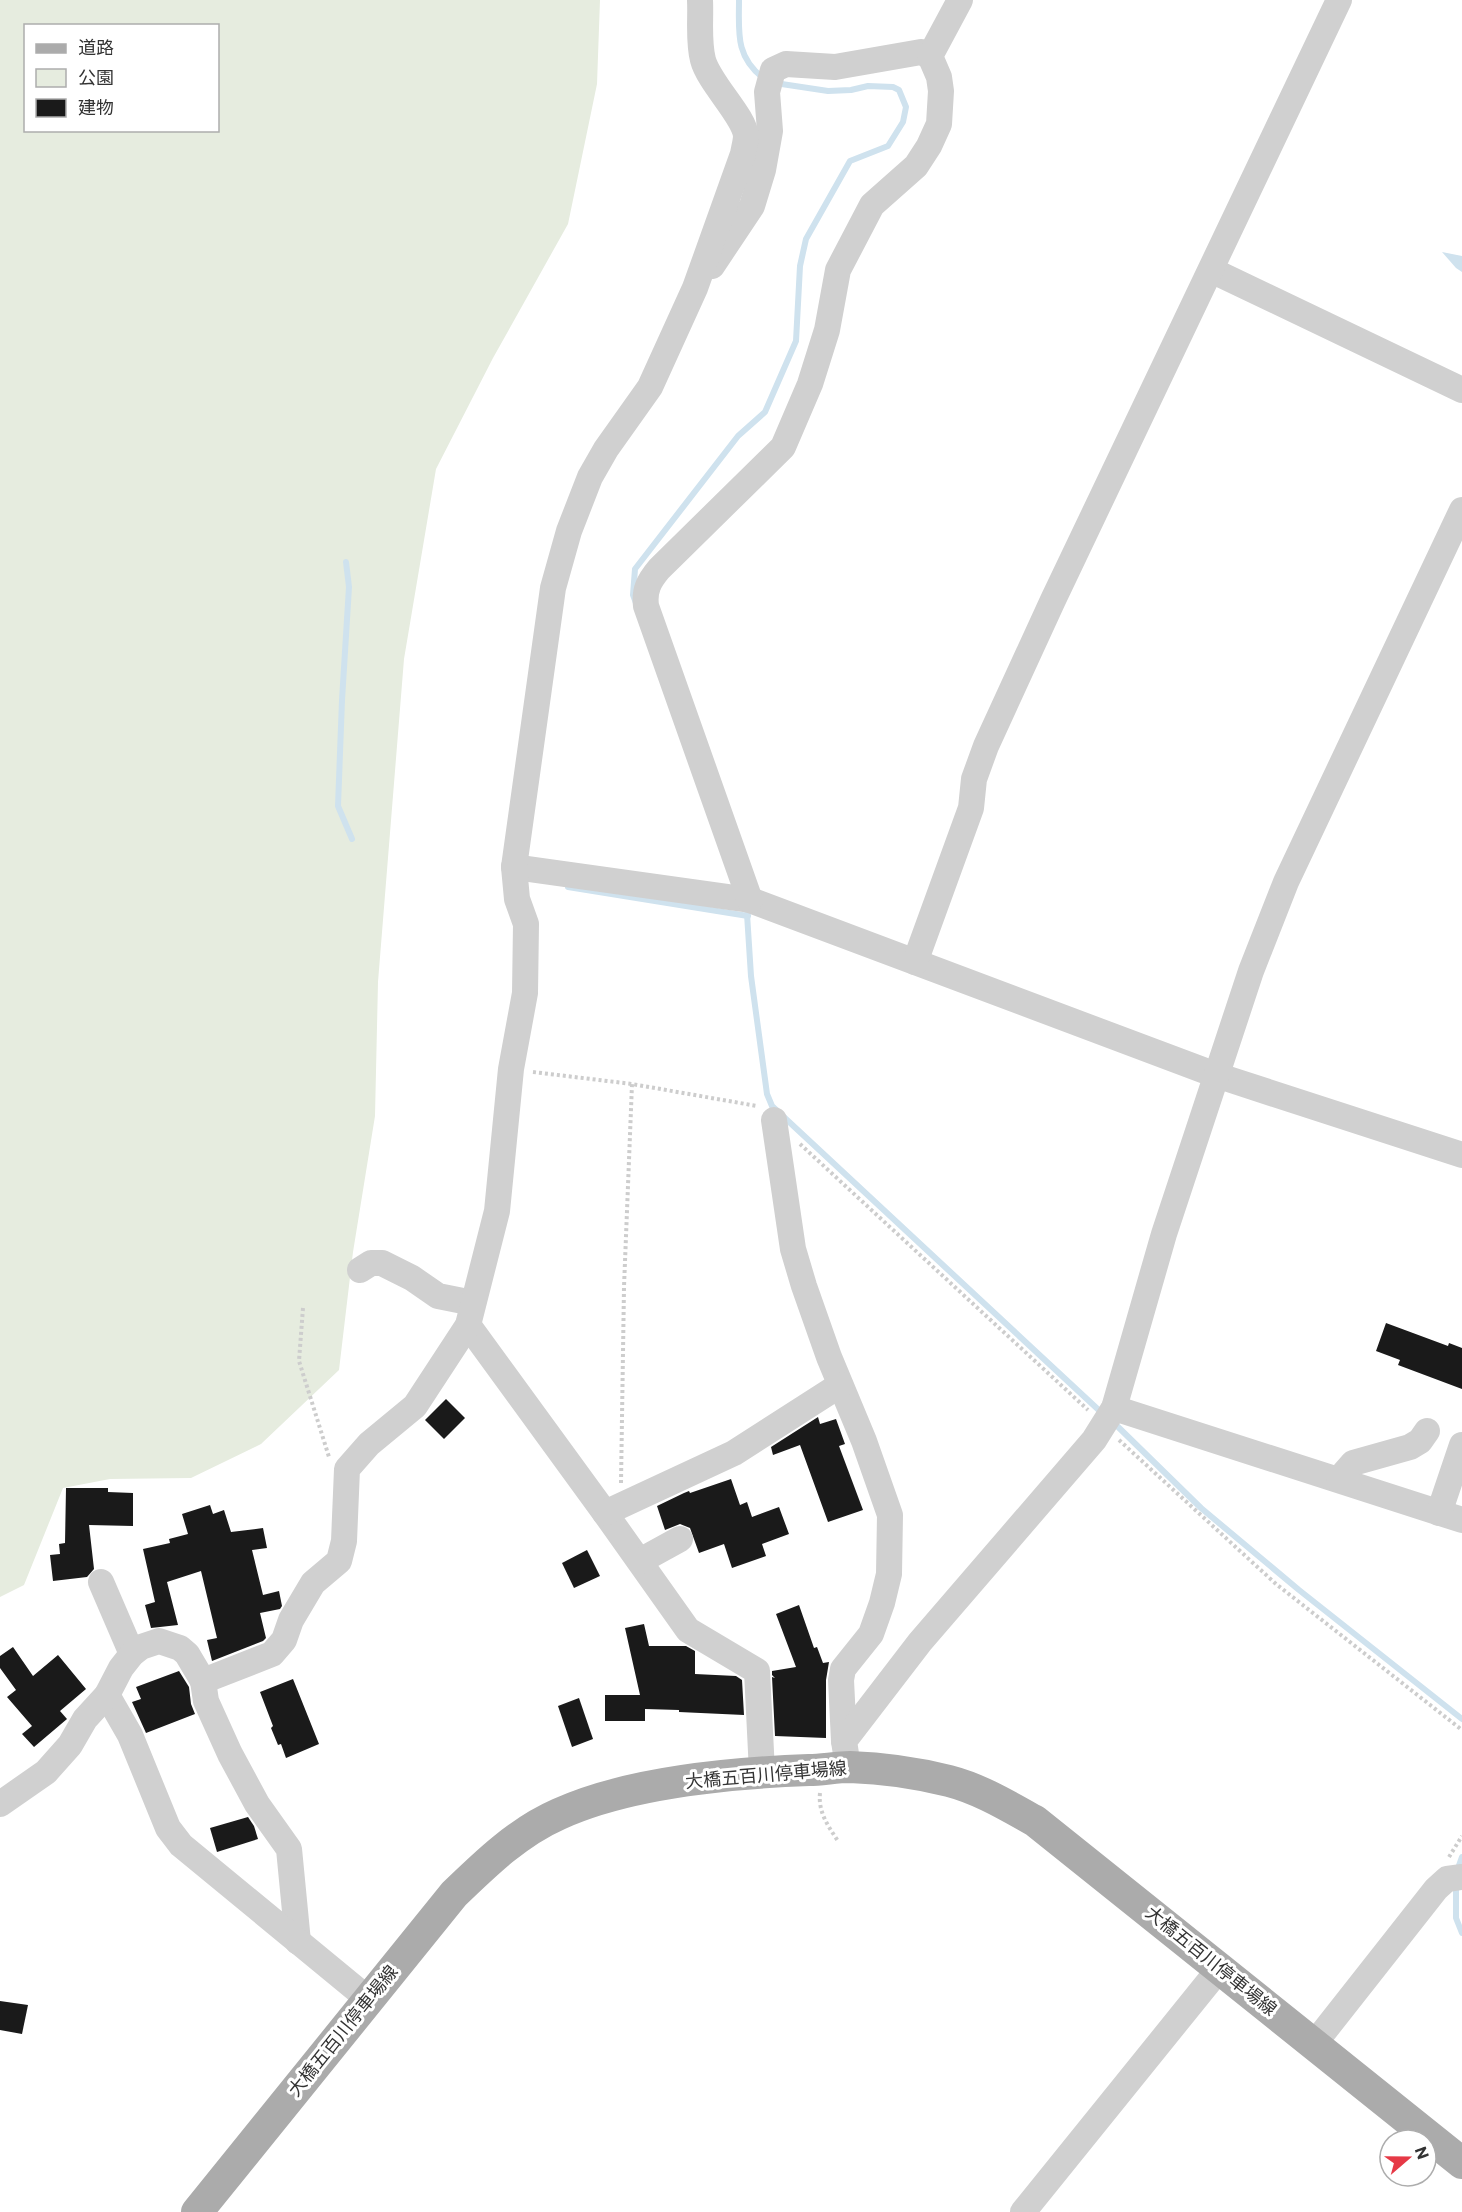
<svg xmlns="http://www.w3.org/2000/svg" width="1462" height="2212" font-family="Commissioner,'Noto Sans JP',sans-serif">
<rect width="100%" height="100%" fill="#fff"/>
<path fill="#e6ecdf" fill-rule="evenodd" d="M0,0H600L597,84L568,224L493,358L436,469L404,659L378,982L375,1116L353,1252L339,1370L261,1444L191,1478L110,1479L63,1488L24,1585L0,1597ZM26,26H218V130H26Z"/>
<path fill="#cfe2ee" d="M1442,252L1462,256V272L1456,268Z"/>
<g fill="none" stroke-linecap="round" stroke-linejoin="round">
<g stroke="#cfe2ee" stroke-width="6">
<path d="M739,0C739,32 735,56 763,78"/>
<path d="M346,562L349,587L342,700L338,806L352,839"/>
<path d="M636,603L633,595L635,569L738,436L765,412L796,341L800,266L806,239L850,161L888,146L903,122L906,107L899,90L893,87L868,86L851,90L828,91L775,83"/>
<path d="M568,887L748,916"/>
<path d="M747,914L751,976L767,1094L772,1106L1103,1414"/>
<path d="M1113,1422L1201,1508L1299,1590L1462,1719"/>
<path d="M1457,1871L1462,1857"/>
<path d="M1456,1884V1918L1462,1933"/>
</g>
</g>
<g fill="#1a1a1a">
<path d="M1386,1323L1448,1346L1449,1343L1462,1348V1389L1398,1365L1400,1360L1376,1351Z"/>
<path d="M446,1399L465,1418L444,1439L425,1420Z"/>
<path d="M818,1417L820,1424L836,1419L845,1444L839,1446L863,1510L828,1522L800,1445L773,1455L771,1447Z"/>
<path d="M731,1479L740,1505L747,1502L752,1517L779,1507L789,1534L762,1544L766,1556L732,1568L724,1544L699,1553L690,1528L680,1524L665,1530L657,1506L684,1493L689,1491L690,1493Z"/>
<path d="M66,1488H108V1492L133,1493V1526L89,1525L94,1569L87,1577L53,1581L50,1555L60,1554L59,1544L65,1543Z"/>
<path d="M210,1505L213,1514L224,1510L231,1532L263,1528L267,1548L252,1550L263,1595L279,1591L282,1606L280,1609L260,1613L266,1638L263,1641L212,1661L207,1640L217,1638L201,1571L167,1582L178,1625L151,1628L145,1605L155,1602L143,1549L170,1543L169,1539L188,1534L182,1514Z"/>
<path d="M587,1550L600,1576L574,1588L562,1563Z"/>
<path d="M799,1605L814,1648L817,1647L823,1663L829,1662L826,1680V1738L775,1736L772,1677L775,1678L772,1675V1671L796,1667L776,1614Z"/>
<path d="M644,1624L649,1646H686L695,1651V1674L736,1676L742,1680L744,1715L679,1712V1710L645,1709V1721H605V1695H640L625,1628Z"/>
<path d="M13,1647L33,1676L58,1655L86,1689L60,1711L67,1719L34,1747L22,1734L32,1726L7,1697L16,1690L0,1668V1656Z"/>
<path d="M179,1671L189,1687L191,1704L195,1714L146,1733L132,1702L141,1699L136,1687Z"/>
<path d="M293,1679L319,1744L286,1758L281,1744L278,1745L271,1728L273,1726L260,1692Z"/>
<path d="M579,1698L593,1739L572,1747L558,1706Z"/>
<path d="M248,1817L254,1826L258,1839L217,1852L210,1828Z"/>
<path d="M0,2001L28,2005L22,2034L0,2030Z"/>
</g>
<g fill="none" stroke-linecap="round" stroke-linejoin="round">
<g stroke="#cdcdcd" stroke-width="4" stroke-dasharray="3 3" stroke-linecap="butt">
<path d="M533,1072L632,1084L757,1106"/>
<path d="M800,1144L1088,1410"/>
<path d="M303,1308L299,1361L329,1457"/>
<path d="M1119,1440L1276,1584L1462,1730"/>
<path d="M621,1483L624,1287L632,1084"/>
<path d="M820,1793C818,1812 828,1826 838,1841"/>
<path d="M1449,1857L1462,1836"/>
</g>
<g stroke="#d0d0d0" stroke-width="26">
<path d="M712,266L752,206L763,170L770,131L767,92L773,70L786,64L835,67L921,52L930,56"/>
<path d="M1211,270L1462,390"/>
<path d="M514,867L750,900L1216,1075L1462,1155"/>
<path d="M750,900L646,606C644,590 649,581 659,569L783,447L810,384L827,330L838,270L872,205L916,166L929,146L939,124L941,91L939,77L930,56L960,0"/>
<path d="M915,962L971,808L974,779L986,746L1053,600L1339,0"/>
<path d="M774,1120L793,1249L804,1286L829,1357L864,1441L890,1515L889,1574L882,1603L871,1634L843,1669L841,1680L844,1741"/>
<path d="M360,1270L371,1263H382L412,1278L438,1296L473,1303"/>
<path d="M468,1325L605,1513L688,1630L757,1671L762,1772"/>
<path d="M1114,1408L1462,1520"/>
<path d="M1339,1479L1353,1463L1410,1447L1420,1441L1427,1431"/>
<path d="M605,1513L734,1453L840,1385"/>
<path d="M1439,1513L1462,1445"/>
<path d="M640,1561L680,1539"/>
<path d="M101,1582L132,1654"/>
<path d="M203,1681L206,1701L230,1754L257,1804L289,1849L298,1942"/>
<path d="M107,1695L130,1735L168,1828L181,1845L368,1999"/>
<path d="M848,1767L844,1741L920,1642L1094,1440L1114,1408L1164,1234L1251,971L1286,882L1462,510"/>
<path d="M0,1804L46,1772L70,1745L85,1719L107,1695L121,1668L132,1654L141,1647L159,1641L180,1648L187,1654L203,1681L272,1654L284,1640L291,1620L313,1583L339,1561L344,1541L347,1469L369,1444L415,1406L468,1325L497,1211L511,1069L525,993L526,924L517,899L514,867L553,588L569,531L590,477L606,449L650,387L695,288L743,154C744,148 746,141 746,136C745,117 709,83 703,60C698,41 701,19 700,0"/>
<path d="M1314,2044L1436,1889L1447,1879L1462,1877"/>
<path d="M1023,2212L1220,1968"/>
</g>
<path stroke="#ababab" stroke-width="32" d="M197,2212L454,1894C486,1863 518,1832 559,1814C629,1782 731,1773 809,1770C822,1770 836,1767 850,1767C882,1768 917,1773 949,1781C980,1789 1008,1806 1035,1821L1462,2163"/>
</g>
<g text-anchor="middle" stroke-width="6" stroke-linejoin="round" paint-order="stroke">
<g font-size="18" fill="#333" stroke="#fff">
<text transform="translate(766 1775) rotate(-5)" y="6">大橋五百川停車場線</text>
<text transform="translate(1211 1961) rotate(39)" y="6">大橋五百川停車場線</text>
<text transform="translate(343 2031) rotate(-51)" y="6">大橋五百川停車場線</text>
</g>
</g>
<rect x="24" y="24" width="195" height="108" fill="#ffffff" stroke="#adadad" stroke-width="1.5"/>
<rect x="36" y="44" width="30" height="9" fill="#ababab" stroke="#adadad" stroke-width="1.5"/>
<text x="78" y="54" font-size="18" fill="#333333">道路</text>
<rect x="36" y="69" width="30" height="18" fill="#e6ecdf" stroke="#adadad" stroke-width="1.5"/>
<text x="78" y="84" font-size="18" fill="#333333">公園</text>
<rect x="36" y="99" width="30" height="18" fill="#1a1a1a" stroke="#adadad" stroke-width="1.5"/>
<text x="78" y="114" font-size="18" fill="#333333">建物</text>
<g transform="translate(1408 2158) rotate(70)"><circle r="28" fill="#ffffff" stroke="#adadad" stroke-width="1.5"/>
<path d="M0-4.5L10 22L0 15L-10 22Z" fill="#e63946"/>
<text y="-9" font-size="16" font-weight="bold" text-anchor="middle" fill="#333333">N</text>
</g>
</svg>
